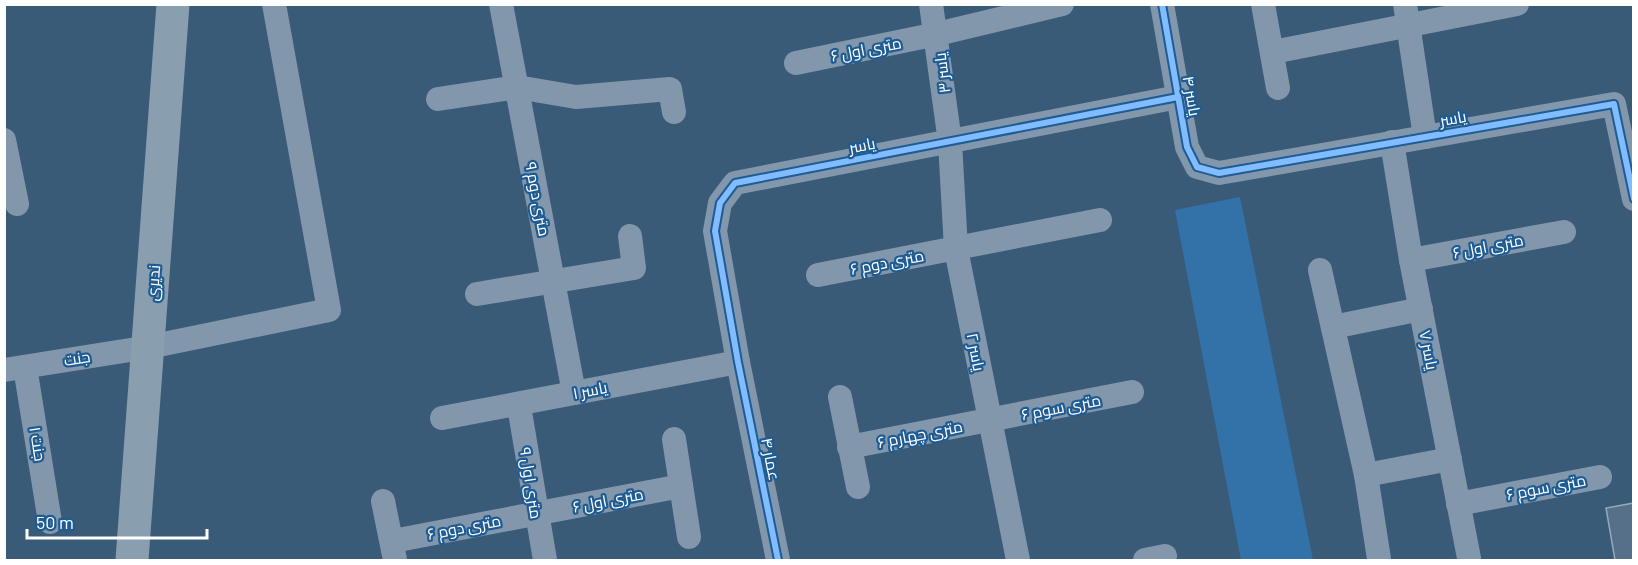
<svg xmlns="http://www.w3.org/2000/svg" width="1638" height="565" font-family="Barlow,Cairo,sans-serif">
<defs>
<filter id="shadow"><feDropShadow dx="5.5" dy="5.5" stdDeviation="1.5" flood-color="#0009"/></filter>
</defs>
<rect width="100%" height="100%" fill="#395b78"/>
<path fill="#3372a9" d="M1240,197L1313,560H1241L1175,210Z"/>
<path fill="#557088" stroke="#96a9b9" stroke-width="1.5" filter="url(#shadow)" d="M1634,503V560H1615L1606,508Z"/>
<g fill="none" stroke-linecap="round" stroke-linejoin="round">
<g stroke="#8297ab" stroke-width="24">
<path d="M501,4L574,393"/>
<path d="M931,4L950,142L956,249L1018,560"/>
<path d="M1162,4L1187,147L1197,167L1219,173L1614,104L1634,199"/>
<path d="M1263,4L1278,88"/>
<path d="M1405,4L1425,137"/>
<path d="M1273,52L1517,4"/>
<path d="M796,63L937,34L1062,4"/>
<path d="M438,99L517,87L576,97L670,89L674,112"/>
<path d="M4,140L17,204"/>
<path d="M1392,142L1411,260L1469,558"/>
<path d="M1411,260L1564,232"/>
<path d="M1320,270L1366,475L1379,559"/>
<path d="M818,275L1100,220"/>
<path d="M477,294L634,268L630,236"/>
<path d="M1333,327L1421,309"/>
<path d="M25,367L50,522"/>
<path d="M4,370L149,347L329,310L274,4"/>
<path d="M840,397L858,487"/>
<path d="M519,406L545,560"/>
<path d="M442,418L738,362"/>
<path d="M674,439L689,537"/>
<path d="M849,447L1132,392"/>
<path d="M1366,475L1450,459"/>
<path d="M383,501L395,560"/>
<path d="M1458,504L1600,477"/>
<path d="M393,541L681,486"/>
<path d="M778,560L738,362L715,231L720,203L735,183L1178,97"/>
<path d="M1145,560L1165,556"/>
</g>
<path stroke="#899eaf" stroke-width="33" d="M132,560L173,4"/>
<defs>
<g id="cycleway">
<path d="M1162,4L1187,147L1197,167L1219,173L1614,104L1634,199"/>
<path d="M778,560L738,362L715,231L720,203L735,183L1178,97"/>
</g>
</defs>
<use href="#cycleway" stroke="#1e5c93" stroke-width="10"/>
<use href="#cycleway" stroke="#80bcff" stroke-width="6"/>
</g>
<g text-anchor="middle" stroke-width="4.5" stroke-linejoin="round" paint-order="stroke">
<g font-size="16" fill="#fff" stroke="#1e5c93">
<text transform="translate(866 49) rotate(-11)" y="6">۶ متری اول</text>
<text transform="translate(942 73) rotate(-97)" y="6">یاسر ۳</text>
<text transform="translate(1192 96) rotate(80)" y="6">یاسر ۴</text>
<text transform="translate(1453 118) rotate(-10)" y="6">یاسر</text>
<text transform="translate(862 145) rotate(-11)" y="6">یاسر</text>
<text transform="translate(538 199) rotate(79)" y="6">۹ متری دوم</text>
<text transform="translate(1488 246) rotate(-11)" y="6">۶ متری اول</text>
<text transform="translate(887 262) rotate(-11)" y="6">۶ متری دوم</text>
<text transform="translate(153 283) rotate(-86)" y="6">ندیری</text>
<text transform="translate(1429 350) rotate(79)" y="6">یاسر ۷</text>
<text transform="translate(976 352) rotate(79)" y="6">یاسر ۲</text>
<text transform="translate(77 358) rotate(-9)" y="6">جنت</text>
<text transform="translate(590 390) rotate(-11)" y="6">یاسر ۱</text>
<text transform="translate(1061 407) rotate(-11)" y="6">۶ متری سوم</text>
<text transform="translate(920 434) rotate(-11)" y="6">۶ متری چهارم</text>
<text transform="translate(38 444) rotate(81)" y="6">جنت ۱</text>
<text transform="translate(771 459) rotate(79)" y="6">عمار ۴</text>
<text transform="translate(531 483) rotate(81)" y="6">۹ متری اول</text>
<text transform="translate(1546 487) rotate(-11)" y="6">۶ متری سوم</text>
<text transform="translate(608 500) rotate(-11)" y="6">۶ متری اول</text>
<text transform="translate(464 527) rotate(-11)" y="6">۶ متری دوم</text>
</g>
</g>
<rect width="1638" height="565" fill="none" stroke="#ffffff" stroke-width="12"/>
<path d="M27 529v9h180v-9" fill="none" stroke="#ffffff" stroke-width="3"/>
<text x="36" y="529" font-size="18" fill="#ffffff" stroke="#1e5c93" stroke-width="4.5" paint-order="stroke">50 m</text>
</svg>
